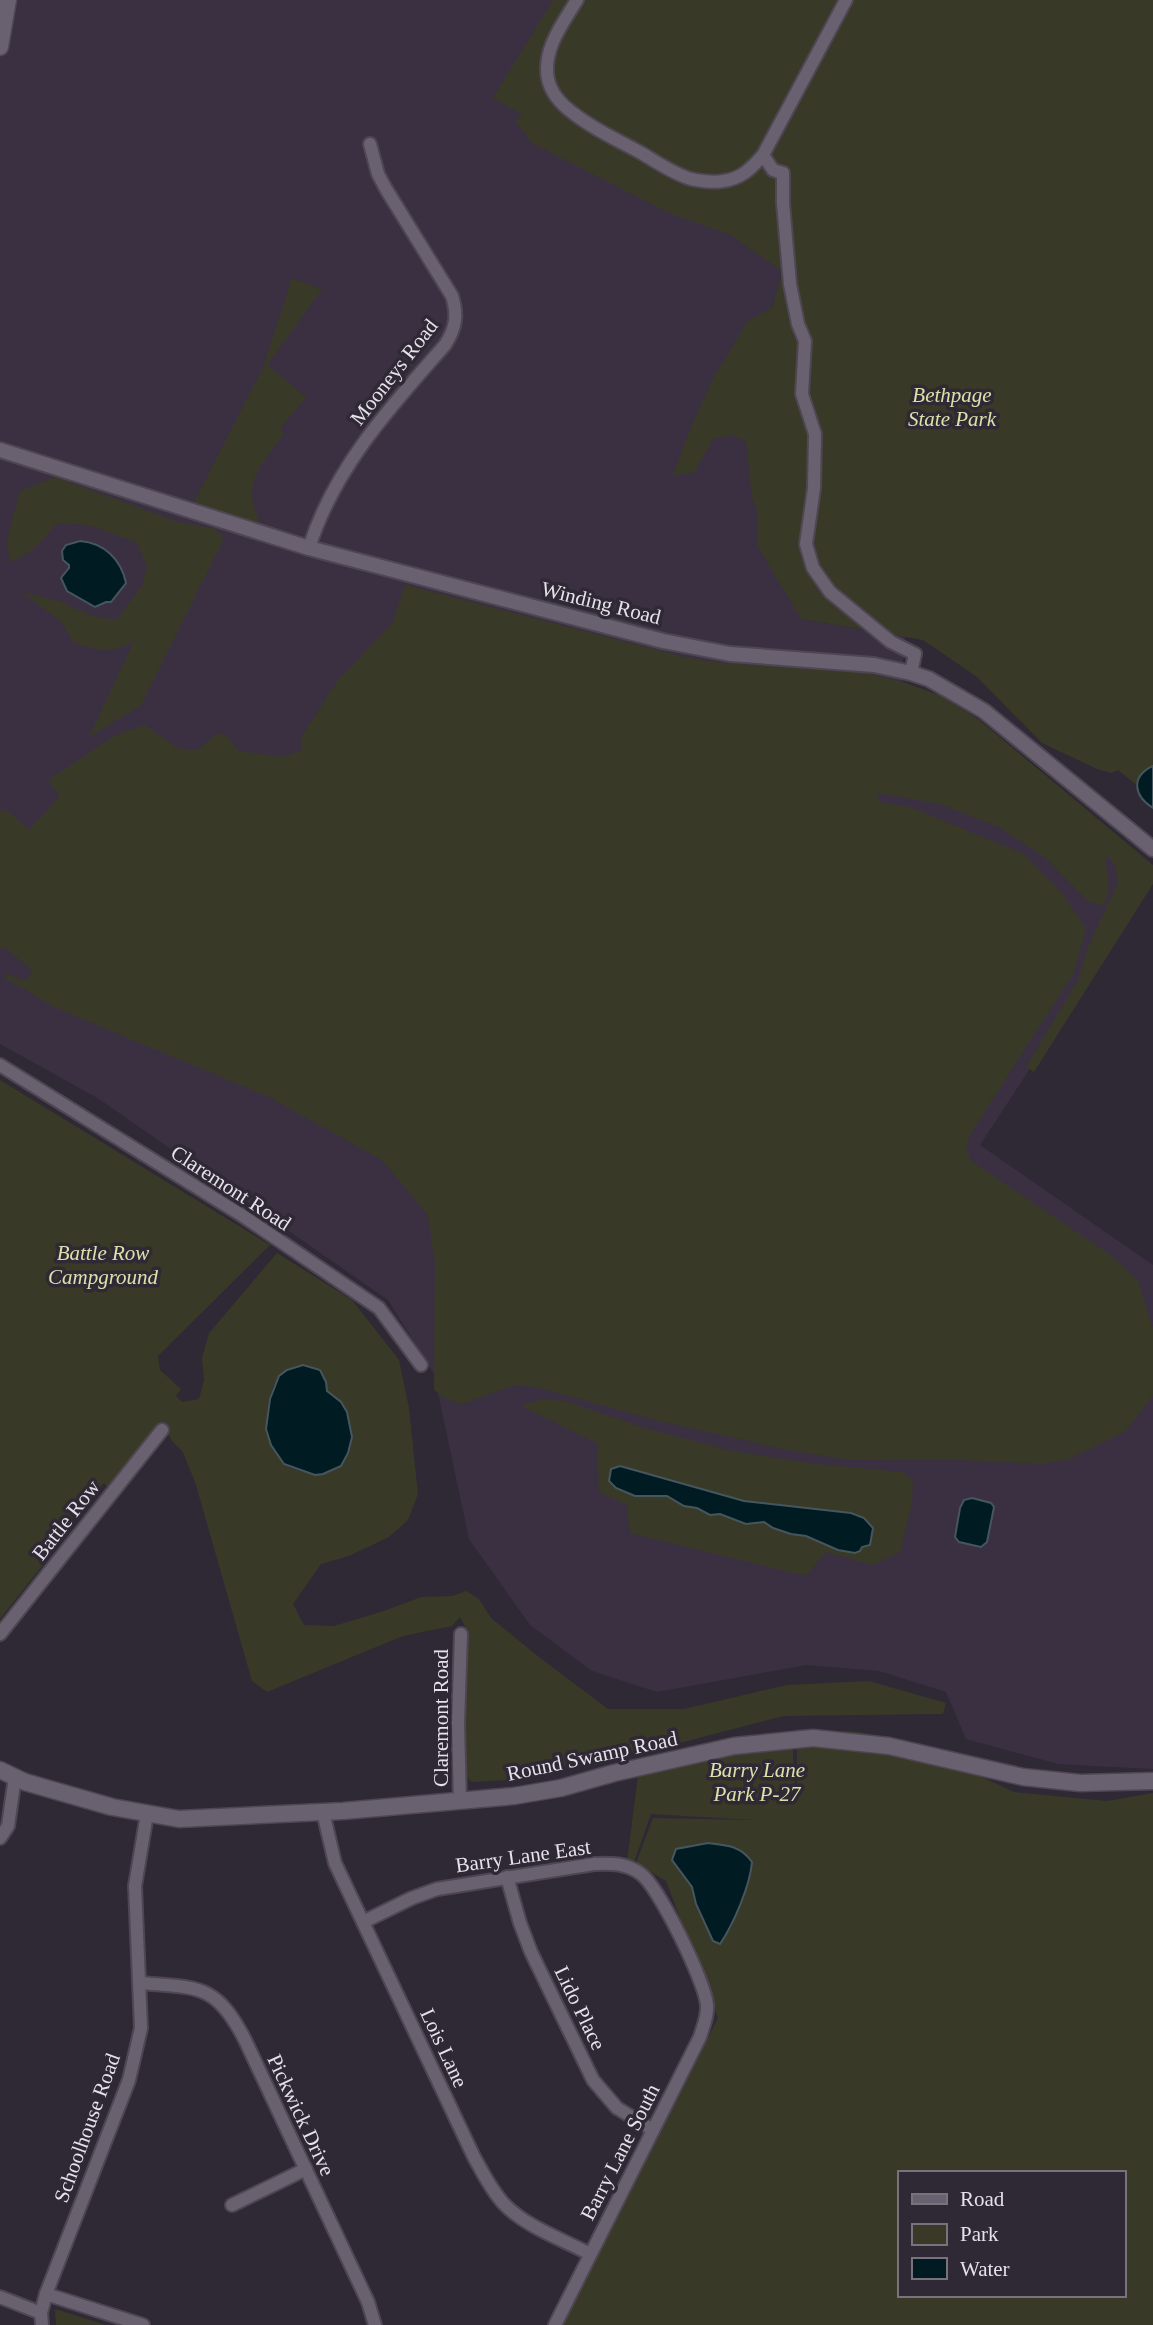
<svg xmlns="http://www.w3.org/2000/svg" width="1153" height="2325" font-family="Georgia,serif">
<rect width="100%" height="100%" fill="#2f2835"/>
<path fill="#3b3042" d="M0,0H860L747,394L801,619L905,637L901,692L1153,881L980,1145L1153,1265V1769L1058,1764L966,1739L946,1692L879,1671L807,1665L657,1692L592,1671L530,1625L469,1539L434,1374L388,1300L99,1099L0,1044Z"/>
<g fill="#383a27" fill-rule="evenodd">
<path d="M553,0H1153V798L1118,770L1111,773L1097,769L1042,743L977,677L923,640L801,619L757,545V508L752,498L746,441L732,435L713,439L694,473L673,475L691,427L715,375L748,321L772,308L782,271L729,234L669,213L532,143L515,120L523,115L493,98Z"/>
<path d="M292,278L322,289L267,365L306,397L280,428L284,434C262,464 240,483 260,521L251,523L194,502L263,368Z"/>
<path d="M55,477L181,523L213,528L224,538L141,705L89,737L134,641C109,654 100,651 73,642L61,621L21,592L59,601L92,616L117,620L143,584L147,566L136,542L88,525L57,523L32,551L10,562L7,539L20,491Z"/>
<path d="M405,585L680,656L713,662L867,673L906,683L941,696L978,719L1153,865V884L1034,1072L1026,1067L1078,980L1088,947L1118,883L1115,864L1105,855L1109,889L1104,906L1088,901L1046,858L999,827L940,804L878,793L879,802L910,807L1024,854L1062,893L1086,929L1073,974L971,1133L966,1148L971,1161L1112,1256L1138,1281L1153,1329V1395L1126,1431L1069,1459L1041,1464L962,1460H849L788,1450L655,1420L537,1387L515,1385L462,1404L446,1399L434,1390L435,1264L428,1215L382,1160L269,1097L54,1007L4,977L5,973L25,981L33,971L6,948L0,947V810L9,812L29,830L60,796L50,783V779L116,735L145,725L179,749L198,750L216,734L226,735L239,751L283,757L301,750L302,736L338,680L392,624Z"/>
<path d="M0,1080L270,1245L158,1356L160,1370L181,1389L176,1396L182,1402L199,1399L204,1380L202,1358L209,1333L277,1253L352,1300L399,1360L409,1408L418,1494L408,1520L389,1537L349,1556L321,1564L293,1604L304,1625L334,1626L384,1611L421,1597L452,1596L466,1591L479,1599L491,1618L539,1657L608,1709H684L787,1685L869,1681L946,1703L943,1714L783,1716L672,1745L509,1780L472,1782L466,1776L465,1626L460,1617L452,1626L403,1636L267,1692L252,1681L196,1485L183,1452L172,1441L161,1422L108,1487L104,1483L66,1528V1536L0,1619ZM303,1365L320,1370L326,1382L327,1391L341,1402L347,1412L352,1437L315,1475C307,1472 291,1470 284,1464C263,1446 262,1398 279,1377C285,1369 294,1368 303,1365Z"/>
<path d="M541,1399L566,1401L644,1428L732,1451L816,1464L902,1472L913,1480L912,1503L900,1552L872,1565L826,1552L806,1576L630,1533L627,1505L599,1492L597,1443L521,1406Z"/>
<path d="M797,1729L860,1732L909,1743L1014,1792L1107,1801L1153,1793V2325H563L718,2018L666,1881L636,1863L653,1818L753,1820L651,1814L633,1865L627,1862L639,1767L792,1741L797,1805ZM708,1843L729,1845L751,1873L731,1929L713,1941L696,1904L689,1845ZM899,2173H1123V2295H899Z"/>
<path d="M55,2309L106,2325H56Z"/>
</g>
<g fill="#011b22" stroke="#46565e" stroke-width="2">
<path d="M80,541C104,543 121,559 126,583L111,602H106L95,607L67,591L61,578L69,568V565L63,560L62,551L66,545Z"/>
<path d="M1153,766V808C1134,796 1130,777 1153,766Z"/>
<path d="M303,1365L320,1370L326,1382L327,1391L341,1402L347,1412L352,1437L348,1453L341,1466L323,1474L315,1475L284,1464L271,1445L266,1429L270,1399L279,1376L287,1370Z"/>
<path d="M620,1466L744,1501L851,1513L864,1518L873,1528L870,1545L862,1547L860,1551L855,1553L838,1550L806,1536L791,1534L773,1528L764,1522L746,1524L720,1514L710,1515L697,1508L684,1506L667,1496H635L616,1488L609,1481L611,1469Z"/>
<path d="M972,1498L991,1503L994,1507L987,1542L981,1547L959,1542L955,1537L960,1508L964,1500Z"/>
<path d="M708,1843C727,1845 741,1846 752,1862C750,1886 733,1925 720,1944L713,1941L696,1904L692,1887L672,1860L676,1849Z"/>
</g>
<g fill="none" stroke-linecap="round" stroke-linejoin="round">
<defs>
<g id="minor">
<path d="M577,0C563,23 542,50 548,79C551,93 562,105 573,113C594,130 620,141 643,154C658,163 674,174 691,179C701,181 713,183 723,181C741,179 752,168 763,155L846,0"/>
<path d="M763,155L773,170L783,173V203L790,284L798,324L805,341L802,394L815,434L814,488L806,544L813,568L830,592L891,642L915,654L911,673"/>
<path d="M309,548C334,468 391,406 445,345C456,328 458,315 452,296L386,189L378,174L370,144"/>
<path d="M0,1065L243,1216L379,1308L421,1365"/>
<path d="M0,1634L162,1430"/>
<path d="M460,1802L458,1724L461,1634"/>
<path d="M323,1812L335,1863L474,2157C483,2173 491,2190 504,2204C526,2227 562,2239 590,2254"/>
<path d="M0,1838L8,1826L15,1777"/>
<path d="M507,1877L520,1923L531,1952L593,2080L617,2108L653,2130"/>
<path d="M363,1922L412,1898L437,1889L594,1864C610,1863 627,1863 641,1874C659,1887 705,1982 707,2005C708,2016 703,2027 700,2037L555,2325"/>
<path d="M140,1983C198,1988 216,1983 245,2040L368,2302L375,2325"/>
<path d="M232,2205L306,2169"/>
<path d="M46,2294L143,2325"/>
<path d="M0,2297L41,2313"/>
<path d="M42,2325L41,2313L46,2294L129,2080L141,2028L135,1886L147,1814"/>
</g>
<path id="tertiary" d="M0,450L309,548L663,641L730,654L874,665L911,673L929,679L984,711L1153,849"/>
<g id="secondary">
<path d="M0,47L8,0"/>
<path d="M0,1770L25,1782L112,1807L179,1819L343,1811L514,1796L561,1788L614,1773L734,1746L813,1738L889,1746L1023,1777L1080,1783L1153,1781"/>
</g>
</defs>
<use href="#minor" stroke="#4e4652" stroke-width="16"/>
<use href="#tertiary" stroke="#4e4652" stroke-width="18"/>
<use href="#secondary" stroke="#4e4652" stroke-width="19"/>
<use href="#minor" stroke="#6a6170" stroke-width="12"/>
<use href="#tertiary" stroke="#6a6170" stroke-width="14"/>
<use href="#secondary" stroke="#6a6170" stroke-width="16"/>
</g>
<g text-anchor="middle" stroke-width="7" stroke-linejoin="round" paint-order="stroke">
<g font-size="21" fill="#e6e1ea" stroke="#2f2835">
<text transform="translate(394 372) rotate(-52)" y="7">Mooneys Road</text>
<text transform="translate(601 603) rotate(14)" y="7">Winding Road</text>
<text transform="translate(231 1188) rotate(33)" y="7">Claremont Road</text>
<text transform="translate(66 1520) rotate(-52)" y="7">Battle Row</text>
<text transform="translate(441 1718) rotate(-90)" y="7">Claremont Road</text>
<text transform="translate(592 1756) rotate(-12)" y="7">Round Swamp Road</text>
<text transform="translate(523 1856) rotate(-8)" y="7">Barry Lane East</text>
<text transform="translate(580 2008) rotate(64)" y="7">Lido Place</text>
<text transform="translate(444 2048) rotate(65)" y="7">Lois Lane</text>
<text transform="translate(301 2115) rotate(65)" y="7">Pickwick Drive</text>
<text transform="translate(87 2128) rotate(-70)" y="7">Schoolhouse Road</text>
<text transform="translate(620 2152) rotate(-63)" y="7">Barry Lane South</text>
</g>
<g font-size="21" font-style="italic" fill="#dbe2a9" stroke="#2f2835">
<text x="952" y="402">Bethpage<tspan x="952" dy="24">State Park</tspan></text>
<text x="103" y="1260">Battle Row<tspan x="103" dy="24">Campground</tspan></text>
<text x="757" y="1777">Barry Lane<tspan x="757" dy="24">Park P-27</tspan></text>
</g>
</g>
<rect x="898" y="2171" width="228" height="126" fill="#2f2835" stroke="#78727d" stroke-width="2"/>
<rect x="912" y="2194" width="35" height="10" fill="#6a6170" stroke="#78727d" stroke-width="2"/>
<text x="960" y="2206" font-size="21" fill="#e6e1ea">Road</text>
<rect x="912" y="2224" width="35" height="21" fill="#383a27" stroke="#78727d" stroke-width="2"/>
<text x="960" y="2241" font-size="21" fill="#e6e1ea">Park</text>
<rect x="912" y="2258" width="35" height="21" fill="#011b22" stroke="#78727d" stroke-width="2"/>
<text x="960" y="2276" font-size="21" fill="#e6e1ea">Water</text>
</svg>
